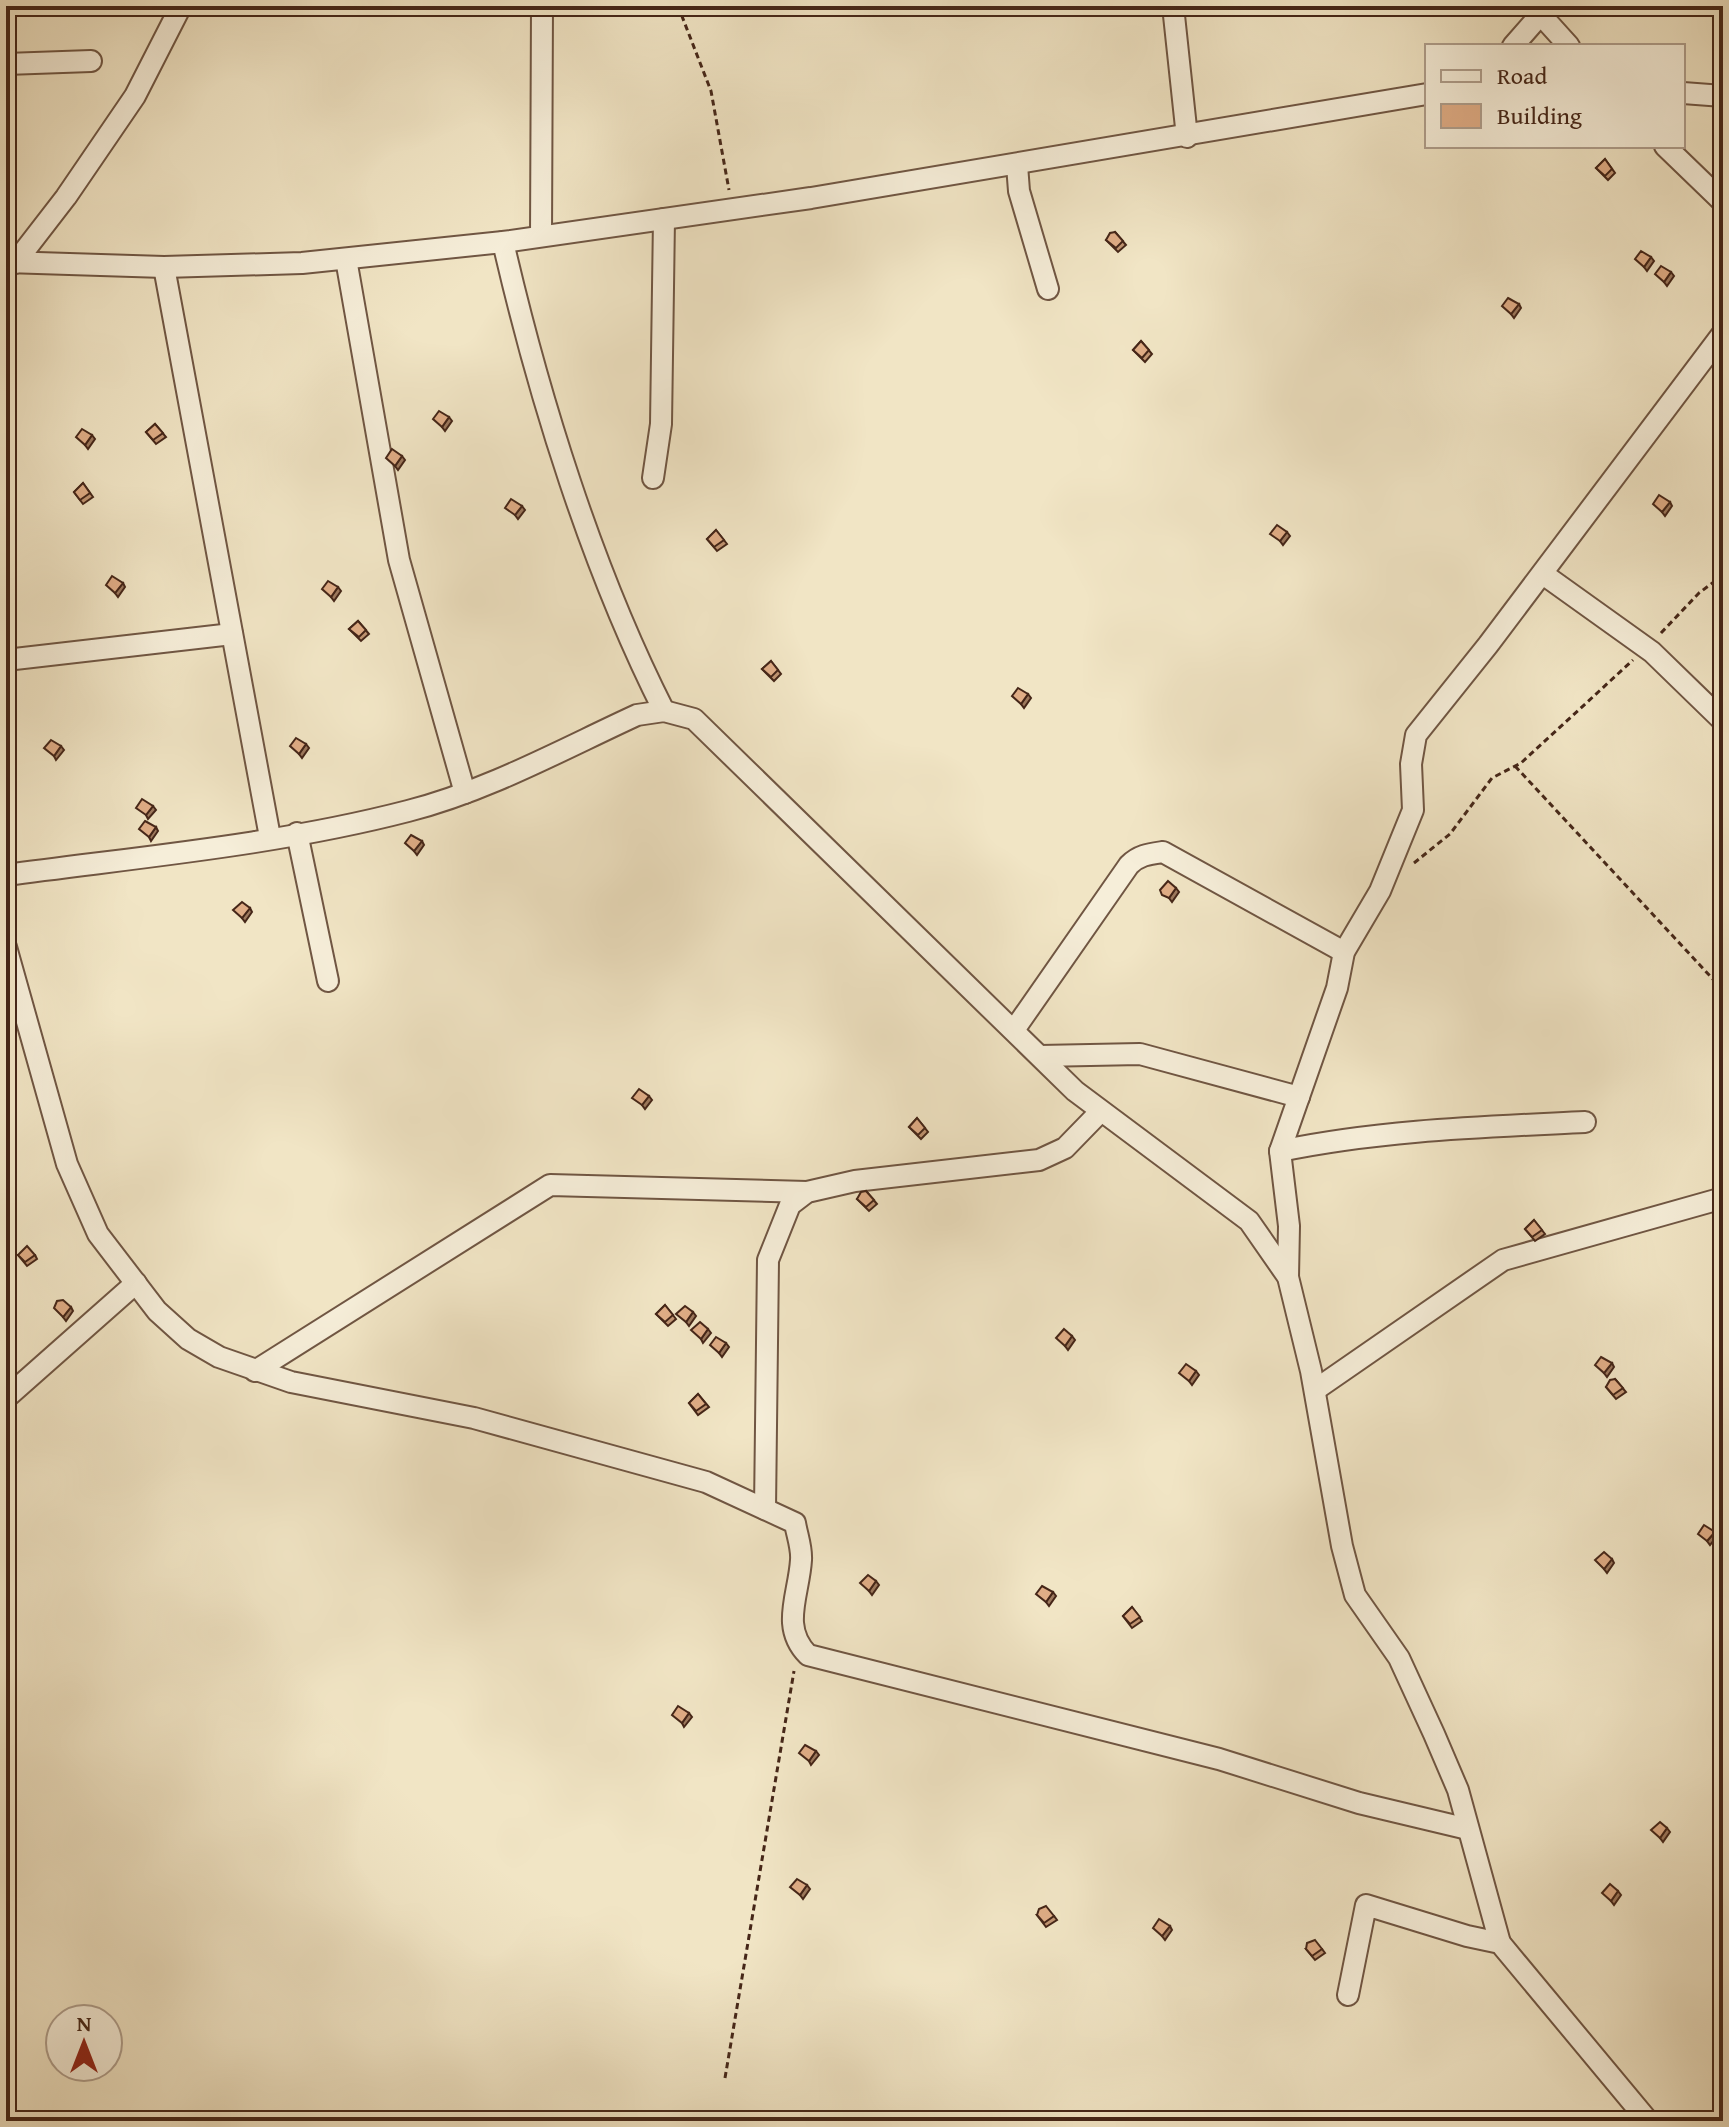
<svg xmlns="http://www.w3.org/2000/svg" width="1729" height="2127" font-family="'Gentium Book Plus',serif">
<rect width="100%" height="100%" fill="#f1e5c5"/>
<filter id="stains"><feTurbulence type="fractalNoise" baseFrequency=".0025" numOctaves="4"/><feColorMatrix values="0 0 0 0 .2 0 0 0 0 .09 0 0 0 0 .02 0 0 0 .5 -.17"/></filter>
<radialGradient id="worn" r=".72"><stop offset=".6" stop-color="#630" stop-opacity="0"/><stop offset="1" stop-color="#630" stop-opacity=".3"/></radialGradient>
<g fill="none" stroke-linecap="round" stroke-linejoin="round">
<defs>
<g id="street">
<path d="M1173,6L1187,137"/>
<path d="M1541,15L1569,46"/>
<path d="M1513,46L1548,6"/>
<path d="M6,64L91,61"/>
<path d="M1683,93L1723,96"/>
<path d="M1665,146L1723,202"/>
<path d="M1017,165L1019,191L1048,289"/>
<path d="M541,236L542,6"/>
<path d="M503,242C539,398 592,569 664,711"/>
<path d="M346,259L399,560L465,793"/>
<path d="M6,262L164,267L302,263L503,242L811,198L1427,94"/>
<path d="M15,263L66,197L135,96L181,6"/>
<path d="M164,267L270,837"/>
<path d="M653,478L661,424L664,219"/>
<path d="M1543,574L1652,652L1723,721"/>
<path d="M6,660L232,634"/>
<path d="M297,833L328,981"/>
<path d="M6,875C139,857 277,845 408,811C487,791 563,749 637,715L664,711L694,719L1075,1091L1249,1221L1288,1277L1311,1371L1342,1546L1355,1595L1399,1658L1434,1734L1458,1790L1500,1943"/>
<path d="M6,947L67,1164L98,1234L157,1311L188,1339L219,1357L291,1382L474,1418L706,1482L795,1523C797,1535 802,1548 801,1560C799,1595 780,1627 808,1655L1219,1759L1359,1803L1468,1829"/>
<path d="M1014,1030L1129,865C1139,855 1149,854 1163,852L1344,952"/>
<path d="M1040,1056L1140,1054L1299,1097"/>
<path d="M1280,1151C1381,1130 1483,1127 1585,1122"/>
<path d="M1288,1277L1289,1226L1280,1151L1337,988L1344,952L1380,891L1413,810L1411,764L1416,735L1488,645L1723,333"/>
<path d="M255,1371L550,1185L807,1192"/>
<path d="M1315,1390L1503,1260L1723,1198"/>
<path d="M6,1398L136,1283"/>
<path d="M765,1509L768,1260L790,1205L807,1192L855,1181L1039,1160L1065,1148L1100,1112"/>
<path d="M1348,1995L1366,1905L1467,1936L1500,1943L1648,2121"/>
<path d="M1718,2121L1723,2116"/>
</g>
</defs>
<use href="#street" stroke="#705643" stroke-width="24"/>
<g stroke="#452618" stroke-width="3" stroke-dasharray="6 4" stroke-linecap="butt">
<path d="M678,6L711,91L729,190"/>
<path d="M1661,633L1699,593L1723,575"/>
<path d="M1515,766L1723,990"/>
<path d="M1414,863L1450,834L1492,778L1521,763L1633,660"/>
<path d="M725,2078L794,1671"/>
</g>
<use href="#street" stroke="#f6eed9" stroke-width="20"/>
</g>
<g fill="#c19573" stroke="#452618" stroke-width="2">
<path d="M1605,159L1615,173L1608,180L1596,168Z"/>
<path d="M1115,232L1126,245L1118,252L1106,240Z"/>
<path d="M1141,341L1152,354L1145,362L1133,350Z"/>
<path d="M155,424L166,437L156,444L146,432Z"/>
<path d="M83,483L93,497L83,504L74,492Z"/>
<path d="M716,530L727,544L717,551L707,539Z"/>
<path d="M358,621L369,634L361,641L349,629Z"/>
<path d="M771,661L781,674L774,681L762,669Z"/>
<path d="M917,1118L928,1132L921,1139L909,1127Z"/>
<path d="M866,1191L877,1204L869,1211L857,1199Z"/>
<path d="M1534,1220L1545,1234L1535,1241L1525,1229Z"/>
<path d="M18,1255H35L37,1259L27,1266Z"/>
<path d="M665,1305L676,1319L668,1326L656,1314Z"/>
<path d="M1615,1379L1626,1392L1616,1399L1606,1387Z"/>
<path d="M698,1394L709,1407L698,1415L689,1403Z"/>
<path d="M1132,1607L1142,1621L1132,1628L1123,1616Z"/>
<path d="M1037,1915L1054,1916L1057,1920L1046,1927Z"/>
<path d="M1306,1949H1322L1325,1953L1315,1960Z"/>
</g>
<g fill="#9d795e" stroke="#452618" stroke-width="2">
<path d="M1651,257L1654,261L1647,271L1644,267Z"/>
<path d="M1671,272L1674,276L1667,286L1664,282Z"/>
<path d="M1519,304L1521,308L1514,318L1511,314Z"/>
<path d="M449,417L452,421L445,431L442,427Z"/>
<path d="M92,435L95,439L88,449L85,445Z"/>
<path d="M402,456L405,460L398,470L395,466Z"/>
<path d="M1670,502L1672,506L1665,516L1662,512Z"/>
<path d="M522,506L525,510L518,519L515,515Z"/>
<path d="M1287,532L1290,536L1283,545L1280,541Z"/>
<path d="M123,583L125,587L118,597L115,593Z"/>
<path d="M338,587L341,591L334,601L331,597Z"/>
<path d="M1028,694L1031,698L1024,708L1021,704Z"/>
<path d="M306,744L309,748L302,758L299,754Z"/>
<path d="M61,746L64,750L56,760L54,756Z"/>
<path d="M153,806L156,810L148,819L146,815Z"/>
<path d="M156,827L158,831L151,841L149,837Z"/>
<path d="M422,841L424,845L417,855L414,851Z"/>
<path d="M1176,888L1179,892L1172,902L1169,898Z"/>
<path d="M250,908L252,912L245,922L242,918Z"/>
<path d="M649,1096L652,1100L645,1109L642,1105Z"/>
<path d="M71,1307L73,1311L66,1321L63,1317Z"/>
<path d="M693,1312L696,1316L689,1326L686,1322Z"/>
<path d="M708,1329L711,1333L703,1343L701,1339Z"/>
<path d="M1072,1336L1075,1340L1068,1350L1065,1346Z"/>
<path d="M726,1343L729,1347L722,1357L719,1353Z"/>
<path d="M1612,1363L1614,1367L1607,1377L1604,1373Z"/>
<path d="M1196,1371L1199,1375L1192,1385L1189,1381Z"/>
<path d="M1715,1532L1717,1536L1710,1545L1707,1541Z"/>
<path d="M1612,1559L1614,1563L1607,1573L1604,1569Z"/>
<path d="M876,1581L879,1585L872,1595L869,1591Z"/>
<path d="M1053,1592L1056,1596L1049,1606L1046,1602Z"/>
<path d="M689,1713L692,1717L684,1727L682,1723Z"/>
<path d="M816,1751L819,1755L811,1765L809,1761Z"/>
<path d="M1667,1828L1670,1832L1663,1842L1660,1838Z"/>
<path d="M807,1885L810,1889L803,1899L800,1895Z"/>
<path d="M1618,1891L1621,1895L1614,1905L1611,1901Z"/>
<path d="M1170,1926L1172,1930L1165,1940L1162,1936Z"/>
</g>
<g fill="#e0ad86" stroke="#452618" stroke-width="2">
<path d="M1605,159L1612,169L1605,176L1596,168Z"/>
<path d="M1115,232L1123,241L1116,248L1106,240L1110,233Z"/>
<path d="M1641,251L1651,257L1644,267L1635,259Z"/>
<path d="M1661,266L1671,272L1664,282L1655,274Z"/>
<path d="M1508,298L1519,304L1511,314L1502,306Z"/>
<path d="M1141,341L1149,350L1142,358L1133,350Z"/>
<path d="M439,411L449,417L442,427L433,419Z"/>
<path d="M155,424L163,433L153,440L146,432Z"/>
<path d="M82,429L92,435L85,445L76,437Z"/>
<path d="M392,449L402,456L395,466L386,458Z"/>
<path d="M83,483L90,493L80,500L74,492Z"/>
<path d="M1659,495L1670,502L1662,512L1653,504Z"/>
<path d="M511,499L522,506L515,515L505,508Z"/>
<path d="M1277,525L1287,532L1280,541L1270,534Z"/>
<path d="M716,530L724,540L714,547L707,539Z"/>
<path d="M112,576L123,583L115,593L106,585Z"/>
<path d="M328,581L338,587L331,597L322,589Z"/>
<path d="M358,621L366,630L359,637L349,629Z"/>
<path d="M771,661L778,670L771,677L762,669Z"/>
<path d="M1018,688L1028,694L1021,704L1012,696Z"/>
<path d="M296,738L306,744L299,754L290,746Z"/>
<path d="M51,740L61,746L54,756L44,748Z"/>
<path d="M142,799L153,806L146,815L136,808Z"/>
<path d="M145,821L156,827L149,837L139,829Z"/>
<path d="M411,835L422,841L414,851L405,843Z"/>
<path d="M1168,881L1176,888L1169,898L1162,895L1160,890Z"/>
<path d="M242,902L250,908L242,918L233,910Z"/>
<path d="M639,1089L649,1096L642,1105L632,1098Z"/>
<path d="M917,1118L925,1128L918,1135L909,1127Z"/>
<path d="M866,1191L874,1200L866,1207L857,1199L861,1192Z"/>
<path d="M1534,1220L1542,1230L1532,1237L1525,1229Z"/>
<path d="M27,1246L35,1255L25,1262L18,1255Z"/>
<path d="M63,1300L71,1307L63,1317L54,1308L57,1301Z"/>
<path d="M665,1305L673,1315L665,1322L656,1314Z"/>
<path d="M685,1306L693,1312L686,1322L676,1314Z"/>
<path d="M700,1322L708,1329L701,1339L691,1330Z"/>
<path d="M1064,1329L1072,1336L1065,1346L1056,1338Z"/>
<path d="M716,1337L726,1343L719,1353L710,1345Z"/>
<path d="M1601,1357L1612,1363L1604,1373L1595,1365Z"/>
<path d="M1186,1364L1196,1371L1189,1381L1179,1373Z"/>
<path d="M1615,1379L1623,1388L1613,1395L1606,1387L1610,1380Z"/>
<path d="M698,1394L706,1404L696,1411L689,1403Z"/>
<path d="M1704,1525L1715,1532L1707,1541L1698,1534Z"/>
<path d="M1604,1552L1612,1559L1604,1569L1595,1560Z"/>
<path d="M868,1575L876,1581L869,1591L860,1583Z"/>
<path d="M1042,1586L1053,1592L1046,1602L1036,1594Z"/>
<path d="M1132,1607L1140,1617L1130,1624L1123,1616Z"/>
<path d="M678,1706L689,1713L682,1723L672,1715Z"/>
<path d="M805,1745L816,1751L809,1761L799,1753Z"/>
<path d="M1660,1822L1667,1828L1660,1838L1651,1830Z"/>
<path d="M797,1879L807,1885L800,1895L790,1887Z"/>
<path d="M1610,1884L1618,1891L1611,1901L1602,1893Z"/>
<path d="M1046,1906L1054,1916L1044,1923L1037,1915L1039,1909Z"/>
<path d="M1159,1919L1170,1926L1162,1936L1153,1928Z"/>
<path d="M1315,1940L1322,1949L1312,1956L1306,1949L1307,1943Z"/>
</g>
<rect width="1729" height="2127" fill="none" stroke="#f1e5c5" stroke-width="32"/>
<rect x="8" y="8" width="1713" height="2111" fill="none" stroke="#452618" stroke-width="4"/>
<rect x="16" y="16" width="1697" height="2095" fill="none" stroke="#452618" stroke-width="2"/>
<rect x="1425" y="44" width="260" height="104" fill="#f6eed9" stroke="#af9e8c" stroke-width="2"/>
<rect x="1441" y="70" width="40" height="12" fill="#f6eed9" stroke="#af9e8c" stroke-width="2"/>
<text x="1497" y="84" font-size="24" fill="#452618">Road</text>
<rect x="1441" y="104" width="40" height="24" fill="#e0ad86" stroke="#af9e8c" stroke-width="2"/>
<text x="1497" y="124" font-size="24" fill="#452618">Building</text>
<g transform="translate(84 2043)"><circle r="38" fill="#f6eed9" stroke="#af9e8c" stroke-width="2"/>
<path d="M0-6L14 30L0 20L-14 30Z" fill="#8f2418"/>
<text y="-12" font-size="22" font-weight="bold" text-anchor="middle" fill="#452618">N</text>
</g>
<rect width="100%" height="100%" filter="url(#stains)"/>
<rect width="100%" height="100%" fill="url(#worn)"/>
</svg>
